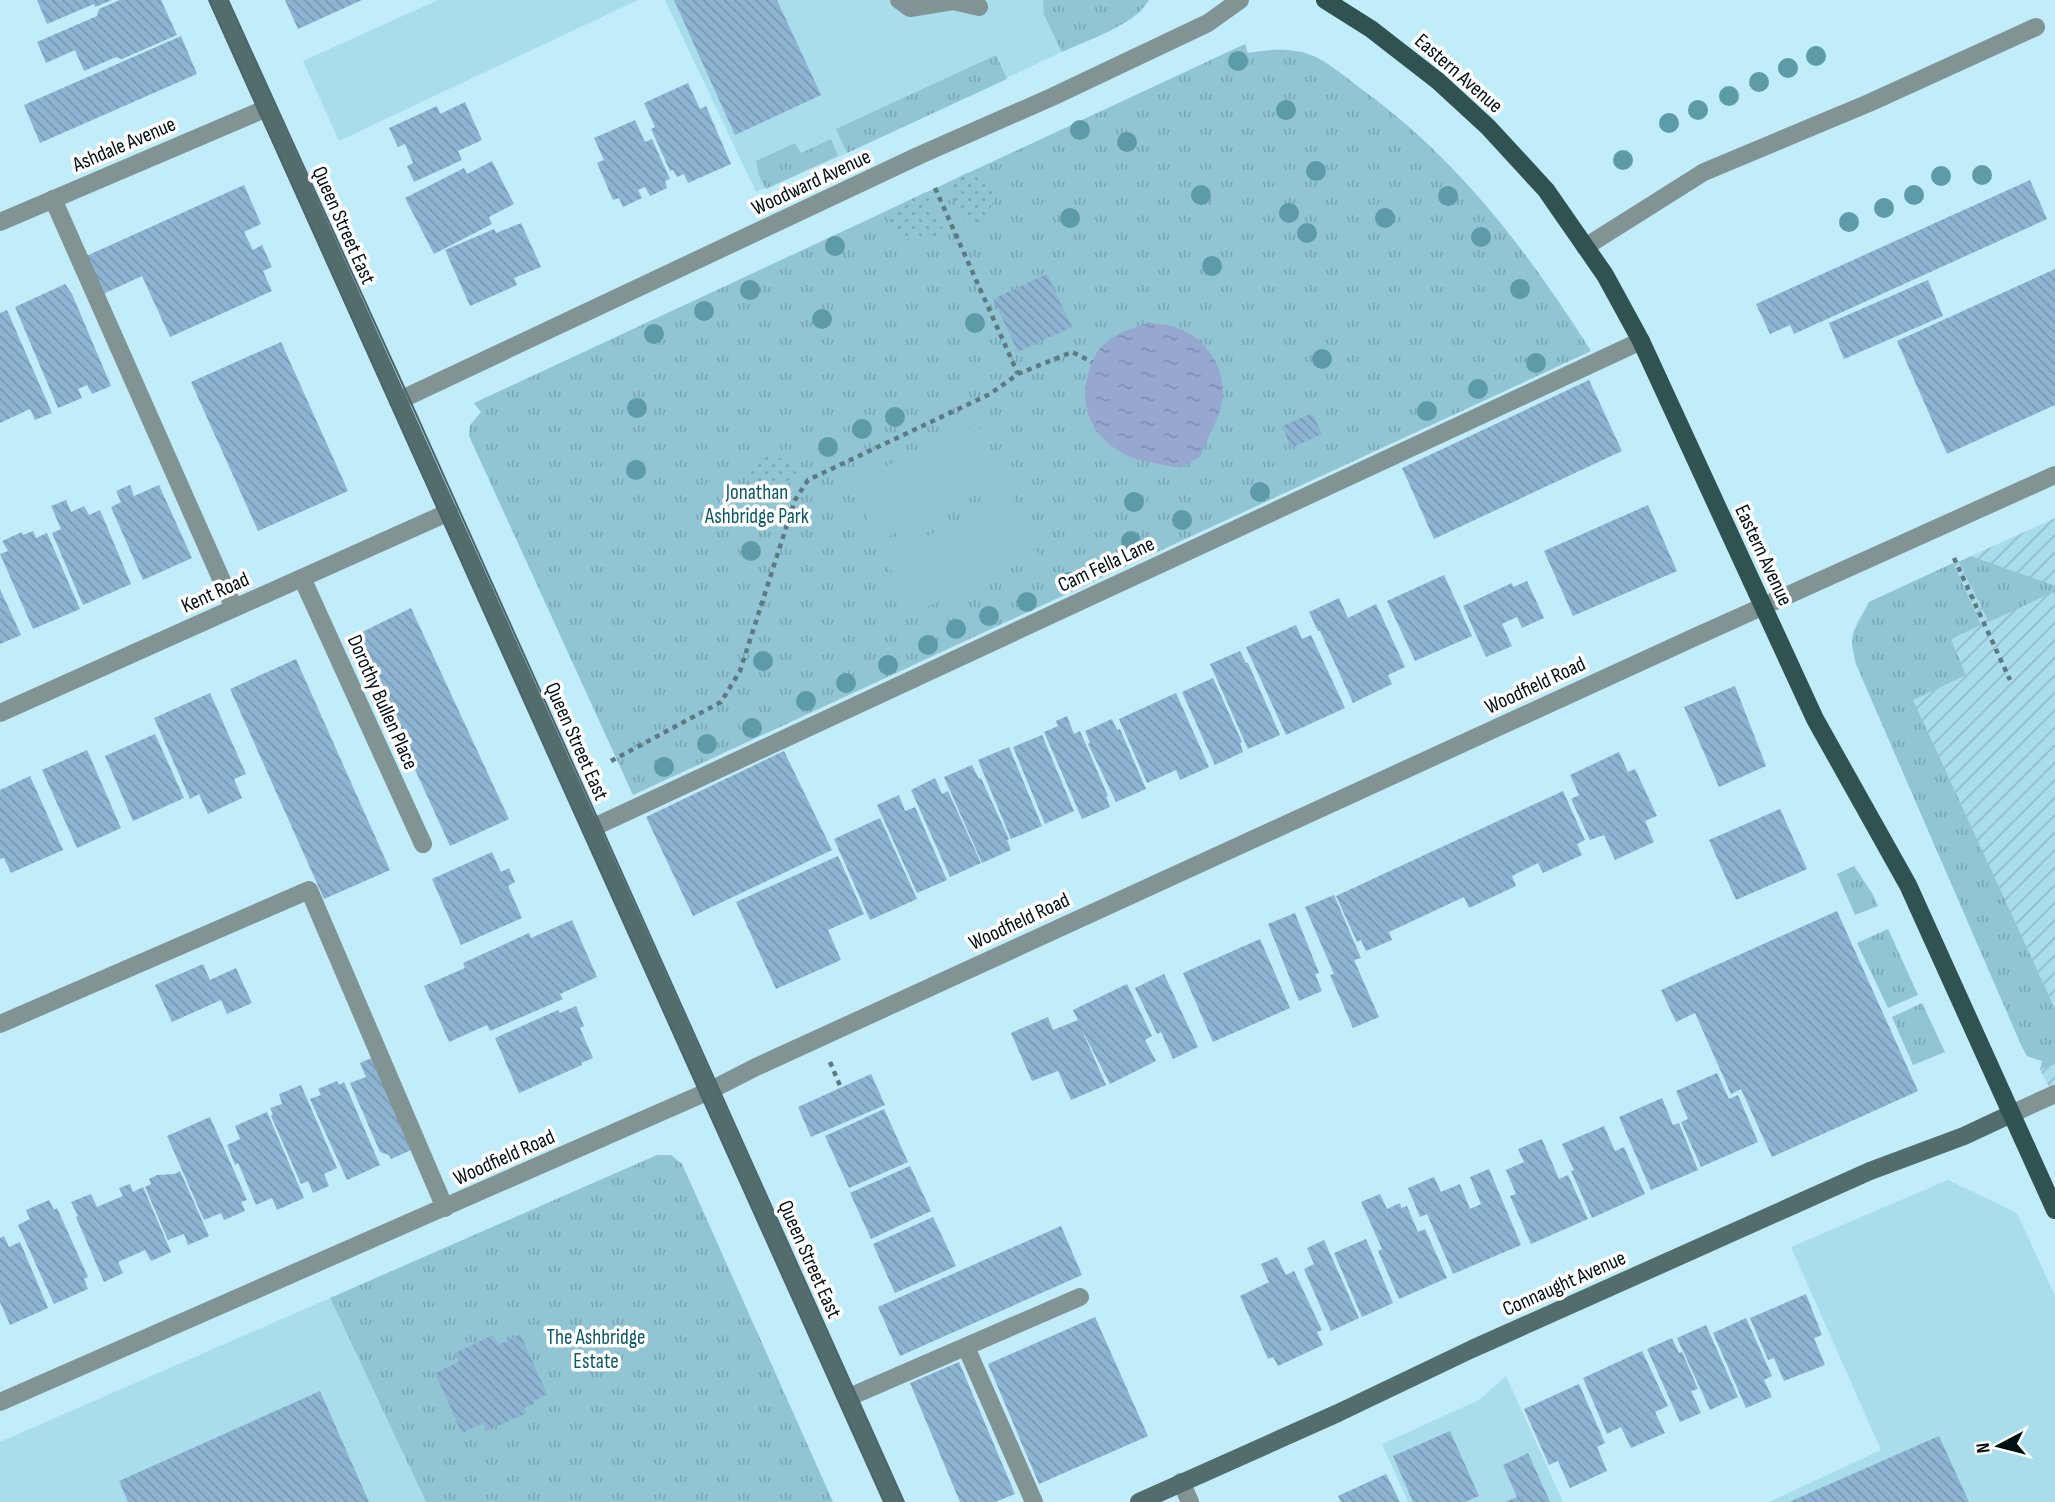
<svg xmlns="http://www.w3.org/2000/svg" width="2055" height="1502" font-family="'Sofia Sans Condensed',sans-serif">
<defs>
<pattern id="industrial-furrows" width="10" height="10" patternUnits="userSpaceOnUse" patternTransform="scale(1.75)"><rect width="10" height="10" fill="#aaddec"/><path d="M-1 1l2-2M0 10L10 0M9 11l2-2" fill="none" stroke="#91bcca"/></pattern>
<pattern id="grass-tufts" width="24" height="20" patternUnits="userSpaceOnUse" patternTransform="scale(1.75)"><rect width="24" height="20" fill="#91c5d4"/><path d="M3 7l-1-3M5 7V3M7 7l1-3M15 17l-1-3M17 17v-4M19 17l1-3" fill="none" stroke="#7ba8b5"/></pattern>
<pattern id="garden-dots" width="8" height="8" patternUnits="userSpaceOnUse" patternTransform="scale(1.75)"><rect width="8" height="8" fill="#91c5d4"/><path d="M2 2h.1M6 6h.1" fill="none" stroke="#7ba8b5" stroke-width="1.8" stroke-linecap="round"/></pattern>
<pattern id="water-ripples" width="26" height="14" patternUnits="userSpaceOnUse" patternTransform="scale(1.75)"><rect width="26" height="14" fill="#96a8cf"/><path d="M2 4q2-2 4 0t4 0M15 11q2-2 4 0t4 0" fill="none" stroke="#808fb1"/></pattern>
<pattern id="building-back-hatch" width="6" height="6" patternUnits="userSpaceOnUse" patternTransform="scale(1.75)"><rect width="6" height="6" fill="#8db4d2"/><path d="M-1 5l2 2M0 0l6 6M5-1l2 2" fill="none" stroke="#789ab3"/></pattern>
</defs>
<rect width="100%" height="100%" fill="#c1ecf9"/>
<g fill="#aaddec">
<path d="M438,0H638L339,141L303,61Z"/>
<path d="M665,0H1149L1141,12L1130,20L847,153L756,192Z"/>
<path d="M1948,1180L2017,1213L2055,1296V1502H1769L1881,1450L1791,1247Z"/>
<path d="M330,1298L426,1502H0V1442Z"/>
<path d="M1506,1376L1563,1502H1408L1382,1444L1479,1400Z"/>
</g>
<path fill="url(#industrial-furrows)" d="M2055,518V1098L2040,1070L2042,1061L2027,1056L2022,1047L1856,664L1852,645L1853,634L1857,622L1869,602Z"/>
<g fill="url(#grass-tufts)">
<path d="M1043,0H1149C1130,28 1091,38 1062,52L1044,15Z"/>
<path d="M1245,44L1248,53C1270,49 1295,47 1316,57C1333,66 1349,80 1364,91C1459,160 1529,253 1591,351L633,795L469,436L470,425L481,412L474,403Z"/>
<path d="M996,55L1007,79L847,153L836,129Z"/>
<path d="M831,139L838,156L766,189L759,176L756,161L795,143L801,153Z"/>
<path d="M1971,556L2055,586V596L2053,592L1989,622L1959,562Z"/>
<path d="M1953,563L1981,625L1951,639L1966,675L1913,700L2055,1009V1064L2040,1070L2042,1061L2027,1056L2022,1047L1856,664L1852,645L1853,634L1869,602Z"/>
<path d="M1854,866L1872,893L1878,906L1855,915L1837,874Z"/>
<path d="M1888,929L1918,995L1888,1008L1857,943Z"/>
<path d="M1922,1003L1945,1052L1913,1065L1892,1017Z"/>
<path d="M657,1155H671L682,1164L833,1502H426L330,1298Z"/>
</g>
<g fill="url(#garden-dots)">
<path d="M967,173C971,174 979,174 983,176C997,182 995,207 986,216C981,221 972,223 966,226L947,183Z"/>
<path d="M926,192L946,235C922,245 885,244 891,209Z"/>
<path d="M769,456L797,462L805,473L768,497C765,497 760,496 757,494C745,487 746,467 757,459C758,459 768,456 769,456Z"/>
</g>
<g fill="#91c5d4">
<path d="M978,424L1005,482L878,541L851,483Z"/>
<path d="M1012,497L1039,555L911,614L884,556Z"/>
</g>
<path fill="url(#water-ripples)" d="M1149,323C1156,324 1164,324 1171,326C1203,333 1228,368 1222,401C1219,421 1207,437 1200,457C1195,460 1187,465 1181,467C1174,468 1162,464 1154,463C1108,457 1073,419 1089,371C1092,363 1095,354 1101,347C1115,333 1131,328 1149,323Z"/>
<g fill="url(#building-back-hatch)">
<path d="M37,0H112L95,7L94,4L47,24Z"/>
<path d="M120,0H161L177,35L122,59L116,57L84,71L75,50L46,63L37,42L97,16L99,9Z"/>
<path d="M285,0H362L298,29Z"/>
<path d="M674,0H777L821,95L735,135Z"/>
<path d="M181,36L197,74L40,143L24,105Z"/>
<path d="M688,83L700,109L706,106L731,164L688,183L684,174L677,177L673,170L670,171L651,129L655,127L644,103Z"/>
<path d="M465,102L482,140L458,151L462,160L414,182L407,166L413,163L405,144L398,147L389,128L437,106L440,114Z"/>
<path d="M635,120L645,142L652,139L670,179L665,181L667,188L650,196L645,187L638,190L642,198L623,207L619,198L613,200L597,163L604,160L594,138Z"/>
<path d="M492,161L514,204L489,217L492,224L434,254L405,198L464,168L467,174Z"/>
<path d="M2030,180L2047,219L1794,334L1790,325L1770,334L1756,304Z"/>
<path d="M244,185L261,224L244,232L253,250L262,245L272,267L263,271L272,291L170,337L142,276L101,295L84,257Z"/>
<path d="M521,223L541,267L514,278L517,285L470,306L445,250L494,229L496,233Z"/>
<path d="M2055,269V405L1947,454L1897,341Z"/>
<path d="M1047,274L1072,327L1018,352L993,299Z"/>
<path d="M1928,280L1943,316L1844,359L1829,323Z"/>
<path d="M65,284L72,294L111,386L92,394L87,385L78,389L82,398L58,408L15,307Z"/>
<path d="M7,310L52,413L35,420L30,409L0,423V313Z"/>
<path d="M281,342L348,491L258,531L191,382Z"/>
<path d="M1589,380L1622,451L1434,539L1402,468Z"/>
<path d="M1312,413L1322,434L1291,448L1282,426Z"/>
<path d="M130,485L134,496L159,485L192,558L143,580L111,507L121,502L116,491Z"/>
<path d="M66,500L71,512L84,506L89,515L100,510L131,584L83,605L52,533L61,529L51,506Z"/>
<path d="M1648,505L1677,571L1573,616L1544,551Z"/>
<path d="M33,531L36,538L47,533L80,609L33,629L0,554L8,551L2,541L22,532L23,535Z"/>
<path d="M1444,575L1472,636L1415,661L1387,601Z"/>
<path d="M1527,581L1544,618L1522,628L1517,617L1502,624L1512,646L1486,657L1463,606L1512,583L1513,587Z"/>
<path d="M0,589L21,635L0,644Z"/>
<path d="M1339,598L1348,618L1376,604L1405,667L1388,675L1392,684L1353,703L1320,631H1318L1309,612Z"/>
<path d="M411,608L509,819L450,846L354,636Z"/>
<path d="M1296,625L1302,639L1311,635L1345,708L1286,735L1246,647Z"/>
<path d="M1240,651L1246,663H1248L1280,735L1248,749L1210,664Z"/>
<path d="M296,659L390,870L324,899L230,689Z"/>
<path d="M1213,678L1242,742L1240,743L1243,752L1215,765L1182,692Z"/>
<path d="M1735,686L1766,766L1719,787L1684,707Z"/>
<path d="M210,693L246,774L234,779L242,798L208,814L199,794L190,799L154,718Z"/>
<path d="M1176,693L1209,767L1180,780L1176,770L1147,783L1119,719Z"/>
<path d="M1067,716L1074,734L1080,731L1108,796L1106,797L1110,807L1082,819L1044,732L1058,726L1056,721Z"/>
<path d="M1112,719L1117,730L1120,729L1146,789L1116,802L1088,744L1090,743L1085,731Z"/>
<path d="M155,734L184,798L133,821L105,756Z"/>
<path d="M1042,735L1074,811L1045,824L1013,747Z"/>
<path d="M1009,747L1042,826L1011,839L978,760Z"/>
<path d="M87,750L121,828L77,848L42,770Z"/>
<path d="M784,751L832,850L693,916L646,817Z"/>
<path d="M1619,752L1628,772L1635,769L1657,816L1645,821L1654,842L1615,860L1604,835L1590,840L1571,799L1579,795L1570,775Z"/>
<path d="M972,765L979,779L981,778L1009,839L1007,840L1011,850L982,863L944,777Z"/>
<path d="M30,776L63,850L11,873L4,858L0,859V790Z"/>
<path d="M935,778L942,794L948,791L981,863L950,877L911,790Z"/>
<path d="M1563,791L1585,840L1577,844L1582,855L1543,873L1538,863L1512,876L1516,886L1469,908L1464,897L1389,932L1392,940L1366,951L1361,940L1357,942L1336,896Z"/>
<path d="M899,795L905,811L915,807L947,880L917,893L877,805Z"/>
<path d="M1780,809L1807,869L1736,900L1709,840Z"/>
<path d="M880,818L917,899L870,920L834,839Z"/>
<path d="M492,852L501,872L509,868L515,882L508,886L522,918L461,945L432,879Z"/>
<path d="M838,856L864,914L828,930L841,960L776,989L736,902Z"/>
<path d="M1334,895L1361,958L1354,960L1379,1017L1353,1028L1330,975L1334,974L1305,907Z"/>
<path d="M1837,911L1918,1091L1772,1157L1741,1089L1731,1094L1695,1013L1676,1022L1661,990Z"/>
<path d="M1295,913L1319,973L1315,974L1322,991L1299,1001L1268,924Z"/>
<path d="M572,920L597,977L560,994L563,999L490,1031L487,1025L449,1042L424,986L465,968L463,963L529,933L531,938Z"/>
<path d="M1260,939L1290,1008L1213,1042L1183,973Z"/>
<path d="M203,964L210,980L236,968L252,1003L227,1014L221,1000L172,1022L155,985Z"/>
<path d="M1164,974L1198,1047L1173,1059L1161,1032L1157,1034L1135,988Z"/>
<path d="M1127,984L1152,1036L1145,1040L1156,1061L1110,1084L1081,1028L1106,1085L1071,1100L1058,1071L1032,1081L1011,1033L1048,1017L1053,1030L1078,1020L1073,1010Z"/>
<path d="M576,1006L584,1026L580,1028L593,1058L581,1063L582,1065L519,1093L495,1038L558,1010L560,1013Z"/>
<path d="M376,1056L416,1148L391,1159L389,1155L380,1152L350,1083L366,1077L360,1063Z"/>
<path d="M1717,1073L1729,1099L1738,1095L1758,1142L1701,1167L1681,1122L1688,1119L1676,1091Z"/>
<path d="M871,1074L885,1105L811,1137L798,1107Z"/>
<path d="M337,1081L339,1085L344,1082L380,1165L347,1180L310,1099L321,1095L318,1089Z"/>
<path d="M301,1085L337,1168L324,1174L329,1186L313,1193L308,1181L301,1184L271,1116L273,1114L270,1108L282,1104L279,1094Z"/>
<path d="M1662,1098L1673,1125L1679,1123L1698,1170L1651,1190L1619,1117Z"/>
<path d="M884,1109L908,1162L849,1188L825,1136Z"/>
<path d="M267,1112L304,1198L277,1210L272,1198L256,1205L238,1163L235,1165L227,1145L240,1139L235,1126Z"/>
<path d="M210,1117L247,1200L241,1202L245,1211L224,1220L221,1213L204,1220L167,1136Z"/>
<path d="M1604,1126L1615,1151L1624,1147L1645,1194L1592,1218L1571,1171L1574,1170L1562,1144Z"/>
<path d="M1542,1139L1559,1179L1568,1175L1588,1219L1531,1244L1510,1196L1516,1194L1506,1170L1524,1162L1518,1149Z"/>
<path d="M910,1166L931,1211L871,1239L850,1193Z"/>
<path d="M1489,1169L1521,1245L1453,1274L1427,1214L1420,1217L1408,1188L1434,1177L1441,1192L1460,1184L1470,1209L1481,1204L1470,1177Z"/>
<path d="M180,1171L209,1236L188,1245L184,1234L168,1240L145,1187L151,1184L149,1179L157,1175L175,1174Z"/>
<path d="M130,1184L133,1192L143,1187L171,1252L151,1261L145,1250L118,1262L123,1273L104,1282L76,1217L78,1216L71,1202L91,1194L97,1207L123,1196L119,1188Z"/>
<path d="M1380,1194L1387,1209L1400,1203L1401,1208L1407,1206L1418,1232L1425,1229L1447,1278L1399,1299L1378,1251L1382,1249L1361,1202Z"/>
<path d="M49,1200L54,1210L57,1208L88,1277L84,1279L88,1289L54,1304L18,1225L30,1219L26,1210Z"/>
<path d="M933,1217L956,1266L895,1293L873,1244Z"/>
<path d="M1061,1226L1082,1275L900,1356L878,1307Z"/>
<path d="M4,1236L9,1247L20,1242L48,1308L10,1325L0,1302V1238Z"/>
<path d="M1366,1239L1393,1303L1362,1317L1334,1253Z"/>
<path d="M1324,1240L1359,1318L1331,1331L1304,1269L1314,1264L1307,1248Z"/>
<path d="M1277,1257L1286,1275L1294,1271L1322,1330L1317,1332L1323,1345L1278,1366L1273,1357L1268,1359L1240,1296L1269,1282L1261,1264Z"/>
<path d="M1806,1294L1822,1335L1814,1338L1825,1365L1784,1381L1774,1358L1768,1360L1750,1318Z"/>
<path d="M1095,1317L1148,1436L1039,1484L988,1364Z"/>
<path d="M1746,1318L1772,1376L1764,1380L1772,1397L1746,1408L1713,1333Z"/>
<path d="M1706,1325L1738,1397L1710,1410L1677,1338Z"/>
<path d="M520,1334L547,1394L533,1401L534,1404L524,1408L527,1413L486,1431L483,1423L462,1433L435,1373L459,1362L455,1353L493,1335L498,1345Z"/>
<path d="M1672,1338L1679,1353L1682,1352L1698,1389L1691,1391L1701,1413L1680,1422L1647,1349Z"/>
<path d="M1642,1351L1668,1406L1655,1412L1665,1433L1631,1448L1621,1427L1607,1434L1583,1378Z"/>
<path d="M959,1362L1015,1494L995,1502H960L910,1383Z"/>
<path d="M1579,1384L1605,1443L1597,1447L1607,1471L1570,1488L1558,1461L1549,1465L1524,1409Z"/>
<path d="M320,1391L369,1502H128L119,1481Z"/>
<path d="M1450,1431L1479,1496L1465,1502H1413L1393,1456Z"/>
<path d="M1939,1436L1969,1502H1789Z"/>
<path d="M1528,1453L1550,1502H1505L1517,1497L1503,1465Z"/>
<path d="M1386,1474L1400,1502H1341L1338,1496Z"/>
</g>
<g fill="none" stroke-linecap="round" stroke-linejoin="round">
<g stroke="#5d7981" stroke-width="4.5" stroke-dasharray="5 5" stroke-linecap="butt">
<path d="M935,188L1018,374"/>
<path d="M1954,558L2010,680"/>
<path d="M611,761L721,702L740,671L795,500L808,480L990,394L1018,374L1072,352L1092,362"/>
<path d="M830,1062L841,1088"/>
</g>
<g stroke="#819493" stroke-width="18">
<path d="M899,0L910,8L953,1L979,7"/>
<path d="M53,199L234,608"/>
<path d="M1585,247L1704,172L1869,103L2036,27"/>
<path d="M592,828L1641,341"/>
<path d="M0,1024L309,890L445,1208"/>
<path d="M2011,1114L2055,1094"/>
<path d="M966,1347L1034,1502"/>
<path d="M847,1398L1080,1297"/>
<path d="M1181,1482L1190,1502"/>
</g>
<g stroke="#819493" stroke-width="18">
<path d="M0,222L267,108"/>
<path d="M398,401L920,155L1052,97L1208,23L1240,0"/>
<path d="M302,578L423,844"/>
<path d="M0,713L449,512"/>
<path d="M0,1402L709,1091L756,1067L1695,637L2055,475"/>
</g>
<g stroke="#526d6c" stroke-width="18">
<path d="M218,0L894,1502"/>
<path d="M1139,1502L1338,1413L1472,1349L1870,1171L1964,1136L2011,1114"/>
</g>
<path stroke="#305251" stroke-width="18" d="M1325,0L1371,29L1438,81L1488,127L1546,190L1605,275L1641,341L1815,719L1908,885L2055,1210"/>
<g stroke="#4c656c" stroke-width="2">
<path d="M209,0L884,1502"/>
<path d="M228,0L408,396L904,1502"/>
</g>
</g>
<g fill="#5d9ba9">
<circle cx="1816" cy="56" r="10"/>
<circle cx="1238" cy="61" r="10"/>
<circle cx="1788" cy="68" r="10"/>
<circle cx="1759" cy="82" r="10"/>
<circle cx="1729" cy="96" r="10"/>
<circle cx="1286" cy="110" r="10"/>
<circle cx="1698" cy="110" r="10"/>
<circle cx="1669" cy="123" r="10"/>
<circle cx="1080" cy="130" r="10"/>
<circle cx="1127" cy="142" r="10"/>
<circle cx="1623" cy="160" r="10"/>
<circle cx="1316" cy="171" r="10"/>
<circle cx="1982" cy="175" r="10"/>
<circle cx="1941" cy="176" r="10"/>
<circle cx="1201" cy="195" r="10"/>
<circle cx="1914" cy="195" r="10"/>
<circle cx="1448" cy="196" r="10"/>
<circle cx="1884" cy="208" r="10"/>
<circle cx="1289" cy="213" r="10"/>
<circle cx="1070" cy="218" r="10"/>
<circle cx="1385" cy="218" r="10"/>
<circle cx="1849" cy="222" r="10"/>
<circle cx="1307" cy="233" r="10"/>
<circle cx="1481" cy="237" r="10"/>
<circle cx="835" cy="246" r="10"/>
<circle cx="1212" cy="266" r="10"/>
<circle cx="1520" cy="289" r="10"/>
<circle cx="750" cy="290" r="10"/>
<circle cx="704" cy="311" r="10"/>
<circle cx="822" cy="319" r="10"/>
<circle cx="975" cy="323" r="10"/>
<circle cx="654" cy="334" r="10"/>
<circle cx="1322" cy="359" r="10"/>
<circle cx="1536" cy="363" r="10"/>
<circle cx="1478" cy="389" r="10"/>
<circle cx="637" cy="408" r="10"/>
<circle cx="1427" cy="411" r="10"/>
<circle cx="895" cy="417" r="10"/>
<circle cx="862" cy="429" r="10"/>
<circle cx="828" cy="447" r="10"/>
<circle cx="636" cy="470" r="10"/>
<circle cx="1260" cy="492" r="10"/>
<circle cx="1134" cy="502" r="10"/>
<circle cx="1182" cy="520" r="10"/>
<circle cx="1131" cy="541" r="10"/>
<circle cx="751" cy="551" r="10"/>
<circle cx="1069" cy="582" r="10"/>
<circle cx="1027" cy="602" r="10"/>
<circle cx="989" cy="616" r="10"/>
<circle cx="956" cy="629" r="10"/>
<circle cx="928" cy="645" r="10"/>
<circle cx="763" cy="661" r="10"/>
<circle cx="888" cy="665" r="10"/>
<circle cx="846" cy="683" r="10"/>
<circle cx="806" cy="701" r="10"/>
<circle cx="752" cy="728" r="10"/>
<circle cx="707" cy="744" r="10"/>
<circle cx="664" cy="767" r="10"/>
</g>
<g text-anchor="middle" stroke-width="7" stroke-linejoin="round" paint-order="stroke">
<g font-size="21" fill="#020f13" stroke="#fff">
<text transform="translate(1459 73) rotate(41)" y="7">Eastern Avenue</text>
<text transform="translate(124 144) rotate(-23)" y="7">Ashdale Avenue</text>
<text transform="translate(811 182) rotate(-25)" y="7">Woodward Avenue</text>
<text transform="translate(344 225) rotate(66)" y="7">Queen Street East</text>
<text transform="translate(1764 555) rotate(65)" y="7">Eastern Avenue</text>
<text transform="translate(1106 564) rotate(-25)" y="7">Cam Fella Lane</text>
<text transform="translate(215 592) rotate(-24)" y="7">Kent Road</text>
<text transform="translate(1535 685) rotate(-25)" y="7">Woodfield Road</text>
<text transform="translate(383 702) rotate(66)" y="7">Dorothy Bullen Place</text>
<text transform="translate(577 741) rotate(66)" y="7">Queen Street East</text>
<text transform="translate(1019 921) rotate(-25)" y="7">Woodfield Road</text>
<text transform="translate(504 1157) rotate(-24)" y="7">Woodfield Road</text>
<text transform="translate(810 1259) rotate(66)" y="7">Queen Street East</text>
<text transform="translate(1564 1283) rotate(-24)" y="7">Connaught Avenue</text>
</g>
<g font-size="21" fill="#0c5868" stroke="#fff">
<text x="757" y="499">Jonathan<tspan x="757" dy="24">Ashbridge Park</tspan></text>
<text x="596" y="1344">The Ashbridge<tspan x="596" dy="24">Estate</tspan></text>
</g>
</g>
<g transform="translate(1999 1446) rotate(263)" stroke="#ffffff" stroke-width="5" paint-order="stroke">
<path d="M0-5L12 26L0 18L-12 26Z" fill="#020f13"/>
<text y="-10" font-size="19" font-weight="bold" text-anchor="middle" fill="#020f13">N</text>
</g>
</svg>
